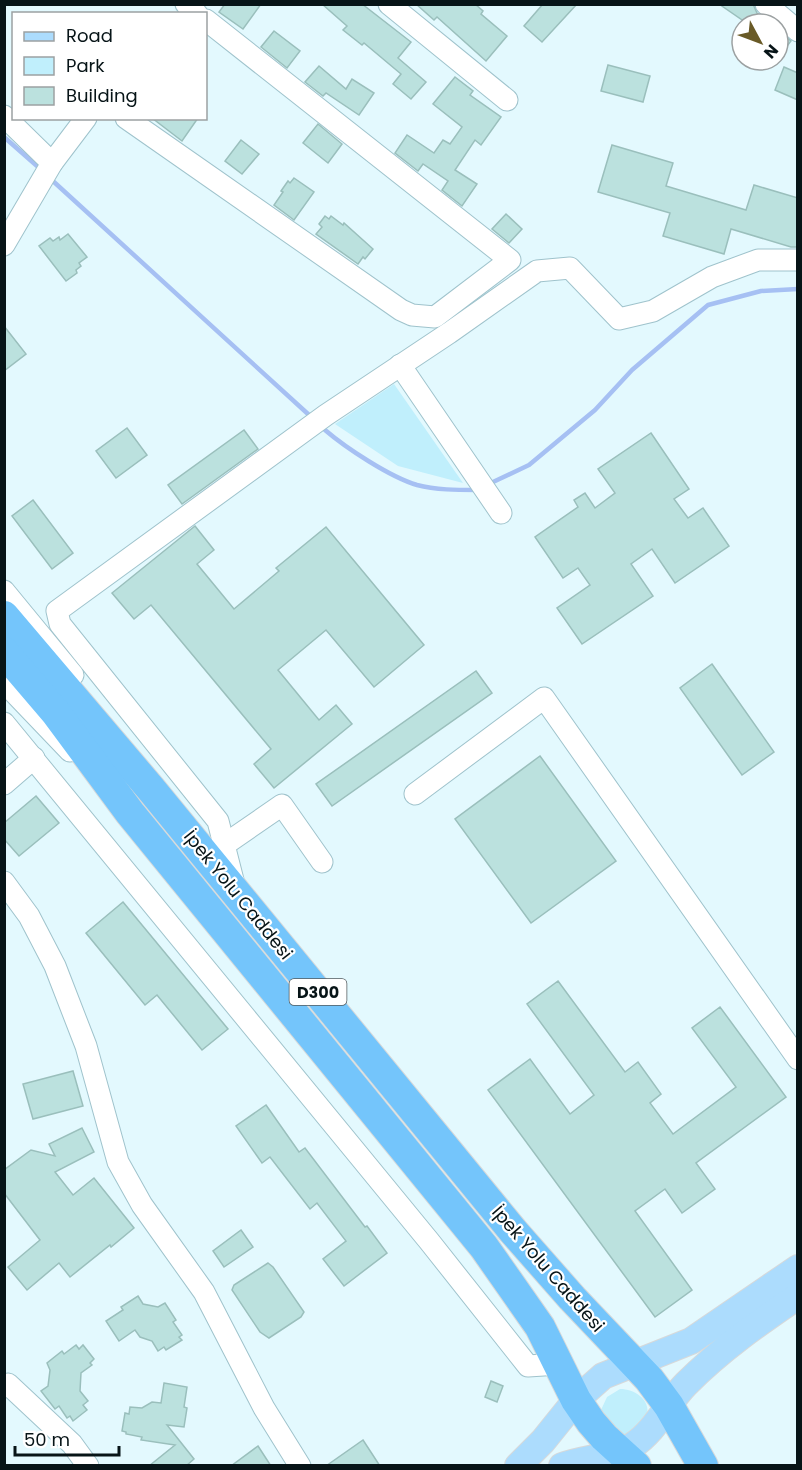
<svg xmlns="http://www.w3.org/2000/svg" width="802" height="1470" font-family="Poppins,sans-serif">
<rect width="100%" height="100%" fill="#e3f9fe"/>
<g fill="#c0effc">
<path d="M394,384L463,483L398,466L335,424Z"/>
<path d="M620,1389C634,1389 651,1399 647,1416C645,1422 636,1429 631,1434H616L601,1410L607,1397Z"/>
</g>
<g fill="none" stroke-linecap="round" stroke-linejoin="round">
<g stroke="#a6c0f3" stroke-width="4.5">
<path d="M4,137L37,166"/>
<path d="M54,182L308,414"/>
<path d="M325,430C346,448 390,477 417,485C436,490 457,490 477,490"/>
<path d="M493,482L529,465L595,410L632,370L708,305L761,291L798,289"/>
</g>
</g>
<g fill="#bbe1de" stroke="#9abfbc" stroke-width="1.5">
<path d="M225,4H261L243,29L219,12Z"/>
<path d="M322,4H362L411,42L398,58L426,82L411,99L393,84L401,74L364,43L362,45L343,30L347,26Z"/>
<path d="M416,4H475L483,11L481,14L507,36L486,61L437,17L434,20Z"/>
<path d="M543,4H577L542,42L524,26Z"/>
<path d="M719,4H753L757,13L770,24H748Z"/>
<path d="M274,31L300,51L287,68L261,47Z"/>
<path d="M778,31L791,41L778,58Z"/>
<path d="M608,65L650,76L643,102L601,91Z"/>
<path d="M319,66L346,89L352,79L374,93L359,115L326,93L323,96L305,82Z"/>
<path d="M784,67L798,73V100L775,90Z"/>
<path d="M455,77L473,91L470,95L501,117L481,145L475,140L455,170L477,184L462,206L442,190L448,181L423,164L418,171L395,153L407,135L434,153L443,140L450,144L462,127L433,104Z"/>
<path d="M152,118H198L182,141Z"/>
<path d="M318,124L342,144L328,163L303,143Z"/>
<path d="M241,140L259,154L242,174L225,161Z"/>
<path d="M612,145L673,163L666,186L746,210L754,185L798,198V247H791L731,229L724,254L663,236L670,213L598,192Z"/>
<path d="M294,178L314,192L294,220L274,205L283,192L281,191L288,181L290,183Z"/>
<path d="M506,214L522,229L509,243L492,229Z"/>
<path d="M325,216L329,219L331,216L343,225L344,223L373,249L365,259L363,257L358,264L316,234L322,227L319,224Z"/>
<path d="M68,234L87,257L79,263L81,266L76,270L77,273L66,281L39,246L50,238L53,241L59,237L60,240Z"/>
<path d="M4,326L26,354L4,371Z"/>
<path d="M127,428L147,455L116,478L96,451Z"/>
<path d="M244,430L258,449L182,504L168,485Z"/>
<path d="M651,433L689,489L674,499L688,518L703,508L729,546L675,583L652,549L631,564L653,596L582,644L557,608L590,585L578,568L563,578L535,537L578,507L574,500L585,493L595,508L615,493L598,469Z"/>
<path d="M33,500L73,553L52,569L12,516Z"/>
<path d="M195,526L214,550L197,564L234,609L279,571L276,568L326,527L424,645L374,687L326,630L278,670L319,720L336,705L352,724L274,788L254,764L271,749L151,605L134,619L112,593Z"/>
<path d="M712,664L774,752L742,775L680,688Z"/>
<path d="M476,671L492,693L332,806L316,784Z"/>
<path d="M540,756L616,861L531,923L455,819Z"/>
<path d="M36,796L59,823L19,856L4,839V823Z"/>
<path d="M123,902L228,1029L202,1050L157,995L145,1005L86,933Z"/>
<path d="M558,981L625,1072L638,1062L661,1094L650,1103L673,1134L736,1087L692,1028L720,1007L786,1097L696,1163L715,1189L682,1213L665,1189L635,1211L692,1290L655,1317L488,1090L530,1059L570,1114L594,1095L527,1004Z"/>
<path d="M73,1071L83,1106L33,1119L23,1084Z"/>
<path d="M266,1105L299,1152L305,1148L365,1227L367,1226L387,1253L344,1286L323,1259L346,1241L317,1203L310,1209L270,1157L262,1163L236,1126Z"/>
<path d="M82,1128L94,1152L55,1172L73,1195L94,1178L134,1228L111,1247L110,1245L70,1277L59,1263L27,1290L8,1267L40,1240L4,1193V1170L31,1150L55,1156L49,1144Z"/>
<path d="M241,1230L253,1247L224,1267L213,1251Z"/>
<path d="M268,1263L273,1267L304,1312L301,1317L269,1338L260,1332L232,1290L234,1285Z"/>
<path d="M138,1296L143,1304L158,1307L165,1303L176,1320L173,1322L182,1335L179,1337L182,1340L166,1350L164,1347L158,1351L152,1341L140,1337L135,1330L119,1341L106,1321L123,1310L121,1307Z"/>
<path d="M76,1345L79,1349L83,1345L94,1359L90,1363L92,1365L81,1373L80,1391L88,1401L83,1405L87,1410L73,1421L70,1416L67,1418L59,1406L55,1409L41,1391L48,1386L50,1370L47,1363L62,1351L64,1354Z"/>
<path d="M491,1381L503,1386L497,1402L485,1397Z"/>
<path d="M164,1383L187,1387L184,1407L187,1408L184,1427L167,1425L194,1459L186,1466H149L175,1445L141,1440L142,1437L126,1434V1432L122,1431L125,1413L129,1414L130,1407L142,1408L152,1402L161,1403Z"/>
<path d="M363,1440L380,1466H326Z"/>
<path d="M258,1446L271,1466H231Z"/>
</g>
<g fill="none" stroke-linecap="round" stroke-linejoin="round">
<defs>
<g id="minor">
<path d="M186,4L197,14"/>
<path d="M389,4L507,100"/>
<path d="M766,4L798,31"/>
<path d="M4,116L52,163"/>
<path d="M126,118L401,310L412,315L435,317L510,260L206,20"/>
<path d="M4,245L52,163L86,118"/>
<path d="M400,365L501,513"/>
<path d="M4,591L73,675"/>
<path d="M4,682L70,751"/>
<path d="M4,723L429,1241L528,1366L559,1364"/>
<path d="M4,784L34,758"/>
<path d="M415,794L544,698L798,1059"/>
<path d="M224,845L282,805L322,862"/>
<path d="M4,882L29,916L55,966L86,1046L118,1162L142,1205L204,1292L264,1408L300,1466"/>
<path d="M234,884L218,821L60,624L57,611L326,415L449,333L537,271L570,268L619,319L653,311L712,277L758,260H798"/>
<path d="M4,1387L8,1384L72,1444L88,1466"/>
</g>
<g id="major">
<path d="M518,1466L543,1441L576,1400L603,1376L691,1341L798,1268"/>
<path d="M562,1466C583,1458 614,1457 632,1446C656,1431 667,1403 686,1384C721,1349 757,1324 798,1296"/>
</g>
<g id="highway">
<path d="M4,616L151,789L513,1231L572,1298L649,1379L669,1406L703,1466"/>
<path d="M4,652L56,713L130,813L484,1247L540,1327L576,1400L591,1422L604,1437L636,1466"/>
</g>
</defs>
<use href="#minor" stroke="#9fc3cc" stroke-width="23"/>
<use href="#major" stroke="#d7d9da" stroke-width="28"/>
<use href="#highway" stroke="#d7d9da" stroke-width="32"/>
<use href="#minor" stroke="#fff" stroke-width="21"/>
<use href="#major" stroke="#acdcfd" stroke-width="26"/>
<use href="#highway" stroke="#74c5fb" stroke-width="30"/>
</g>
<g text-anchor="middle" stroke-width="4.5" stroke-linejoin="round" paint-order="stroke">
<rect fill="#fff" stroke="#515a5d" stroke-width="1.5" x="289.5" y="979" width="57" height="26" rx="4.5"/>
<g font-size="16" font-weight="bold" fill="#071417">
<text x="318" y="998">D300</text>
</g>
<g font-size="18" fill="#071417" stroke="#fff">
<text transform="translate(238 895) rotate(51)" y="6">İpek Yolu Caddesi</text>
<text transform="translate(548 1269) rotate(49)" y="6">İpek Yolu Caddesi</text>
</g>
</g>
<rect width="802" height="1470" fill="none" stroke="#071417" stroke-width="12"/>
<rect x="12" y="12" width="195" height="108" fill="#ffffff" stroke="#9ca1a2" stroke-width="1.5"/>
<rect x="24" y="32" width="30" height="9" fill="#acdcfd" stroke="#9ca1a2" stroke-width="1.5"/>
<text x="66" y="42" font-size="18" fill="#071417">Road</text>
<rect x="24" y="57" width="30" height="18" fill="#c0effc" stroke="#9ca1a2" stroke-width="1.5"/>
<text x="66" y="72" font-size="18" fill="#071417">Park</text>
<rect x="24" y="87" width="30" height="18" fill="#bbe1de" stroke="#9ca1a2" stroke-width="1.5"/>
<text x="66" y="102" font-size="18" fill="#071417">Building</text>
<g transform="translate(760 42) rotate(131)"><circle r="28" fill="#ffffff" stroke="#9ca1a2" stroke-width="1.5"/>
<path d="M0-4.5L10 22L0 15L-10 22Z" fill="#695a27"/>
<text y="-9" font-size="16" font-weight="bold" text-anchor="middle" fill="#071417">N</text>
</g>
<path d="M15 1446v9h104v-9" fill="none" stroke="#071417" stroke-width="3"/>
<text x="24" y="1446" font-size="18" fill="#071417" stroke="#ffffff" stroke-width="4.5" paint-order="stroke">50 m</text>
</svg>
